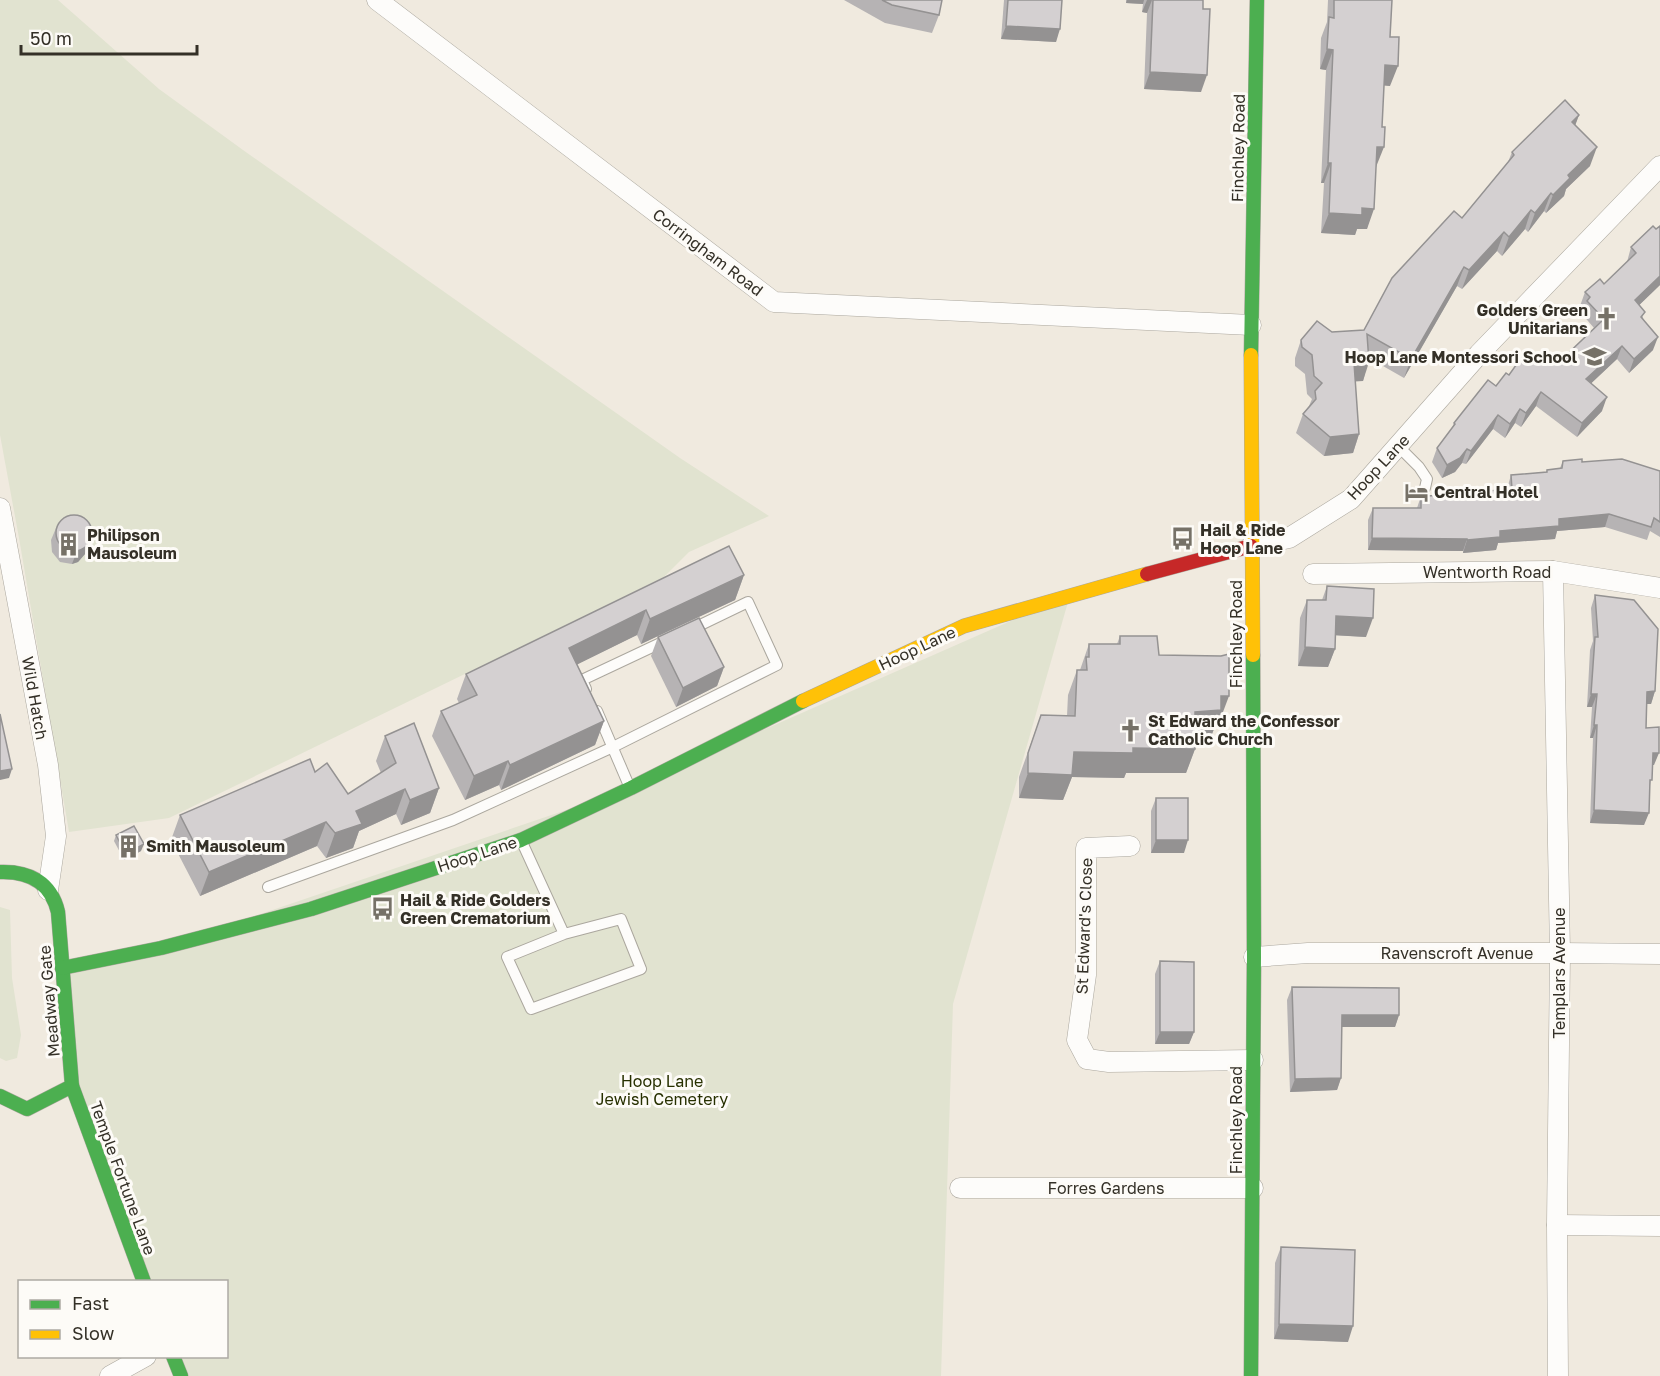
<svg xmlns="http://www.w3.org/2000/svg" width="1660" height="1376" font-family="'Golos Text',sans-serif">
<rect width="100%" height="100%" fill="#f0eadf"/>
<g fill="#e1e3d0">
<path d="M0,0H58L159,89L243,150L680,458L769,516L689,552L664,577L169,818L69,832L19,538L0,435Z"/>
<path d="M1070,595L953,1004L941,1376H189L181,1357L226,1356V1282L151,1281L72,1086L62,968L161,948L631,788Z"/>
<path d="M0,907L10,910L12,978L21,1035L17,1058L6,1061L0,1058Z"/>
</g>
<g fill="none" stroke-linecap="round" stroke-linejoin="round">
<defs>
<g id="lane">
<path d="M1398,446L1419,467L1427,479L1425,488"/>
<path d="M586,689L582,680L667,640"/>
<path d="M597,711L630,788"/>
<path d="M521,840L564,934L507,957L531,1009L641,969L621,919L564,934"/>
<path d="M268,887L453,820L613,747L777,665L748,602L690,630"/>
</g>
<g id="street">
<path d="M377,0L774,302L1251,325"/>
<path d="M0,508L48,765L56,836L48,890"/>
<path d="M1251,546L1289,538L1351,499L1479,354L1660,166"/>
<path d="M1553,571L1560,953L1557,1225L1558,1376"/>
<path d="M1313,574L1553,571L1660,588"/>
<path d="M1130,846L1086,848V975L1077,1040L1087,1059L1109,1062L1253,1060"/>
<path d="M1254,957L1308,953H1560L1660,954"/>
<path d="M960,1188H1253"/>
<path d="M1557,1225L1660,1226"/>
<path d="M110,1376L146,1356"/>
</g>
<g id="fast">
<path d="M1251,355L1257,0"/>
<path d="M0,872C29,871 51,882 58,912L72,1086L27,1109L0,1096"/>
<path d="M62,968L161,948L311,909L521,840L631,788L803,701"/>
<path d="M72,1086L144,1282"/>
<path d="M173,1356L181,1376"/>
<path d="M1251,1376L1254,957L1253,655"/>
</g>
<g id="slow">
<path d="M1251,355L1253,655"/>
<path d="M803,701L964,626L1147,574"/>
</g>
<path id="jam" d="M1147,574L1251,546"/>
</defs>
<use href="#lane" stroke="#aba79e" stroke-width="12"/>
<use href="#street" stroke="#aba79e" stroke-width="21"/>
<use href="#fast" stroke="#aba79e" stroke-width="15"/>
<use href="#slow" stroke="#aba79e" stroke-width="15"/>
<use href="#jam" stroke="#aba79e" stroke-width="15"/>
<use href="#lane" stroke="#fdfcfa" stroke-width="10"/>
<use href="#street" stroke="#fdfcfa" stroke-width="20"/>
<use href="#fast" stroke="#4caf50" stroke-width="14"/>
<use href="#slow" stroke="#ffc107" stroke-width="14"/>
<use href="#jam" stroke="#c62828" stroke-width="14"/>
</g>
<g fill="#b6b3b4">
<path d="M844,0H942L939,15L932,33L885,23Z"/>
<path d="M1004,0H1062L1056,42L1001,39Z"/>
<path d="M1126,0H1203L1201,92L1144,89L1147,13L1142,12L1143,4L1126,3Z"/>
<path d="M1328,0H1392L1390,37V86L1384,85L1376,167L1367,229H1357L1355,235L1321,233L1324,183H1321L1326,70L1320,69L1321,38L1327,22Z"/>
<path d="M1579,115L1575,125L1590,166L1566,189L1564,196L1546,213L1544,211L1528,232L1525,229L1502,256L1497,251L1462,289L1457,286L1404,378L1369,358L1363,381H1355L1359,434L1353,453L1324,456L1296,433L1303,414L1309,406L1312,399L1307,394L1305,374L1295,366V358L1301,340L1332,332L1364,330L1462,218L1508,162L1512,152Z"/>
<path d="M1660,226V285L1639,305L1653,350L1629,373L1617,359L1591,383L1602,411L1577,437L1536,406L1521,427L1515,423L1505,438L1493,429L1466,464L1462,463L1455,472L1442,478L1432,462L1437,448L1452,429L1454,423L1509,375L1559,362L1594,328L1582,314L1584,309L1580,306L1585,292L1604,284L1627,262L1631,247Z"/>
<path d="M1563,461L1582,462L1660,471V537L1650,531L1647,540L1605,527L1557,531L1555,539L1498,543L1496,550L1463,553V551L1368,550V520L1373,508H1417L1421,496L1462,495L1463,493L1507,489L1511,475L1546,472L1547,470L1560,468Z"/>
<path d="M56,528L85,554L78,562L72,564L60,562L52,552L51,540Z"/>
<path d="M744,575L735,600L641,644L637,635L577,664L604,721L595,745L501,790L499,785L465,800L432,736L441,711L459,703L457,699L466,674Z"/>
<path d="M1327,586L1366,637L1335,635V649L1328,667L1298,666L1300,618L1307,600H1322Z"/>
<path d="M1595,595L1655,691L1651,704H1647L1646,728L1654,765H1653L1644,825L1590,823L1593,738H1590L1592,707H1587L1590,650L1593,641L1591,608Z"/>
<path d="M1120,636L1159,655L1220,720L1217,721L1212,734L1195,735V749L1186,773H1126L1124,778L1072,777L1063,800L1019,798V777L1041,715L1067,716L1068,695L1077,670H1080L1089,644H1117Z"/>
<path d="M658,637L724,667L717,686L676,707L651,656Z"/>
<path d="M385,736L439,788L430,813L401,825L396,814L359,831L353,848L326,858L317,846L200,896L171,840L180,815L315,772L348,794L381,773L376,761Z"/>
<path d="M1156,798L1184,853H1151V811Z"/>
<path d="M116,835L141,851L124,860L114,841Z"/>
<path d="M1160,961L1194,1032L1189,1044H1155V974Z"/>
<path d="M1292,987L1399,1015L1395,1027H1342L1341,1078L1337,1090L1290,1092L1287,1000Z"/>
<path d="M1281,1247L1348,1342L1274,1339L1275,1263Z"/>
</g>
<g fill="#949292">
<path d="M1127,0H1144L1143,4L1126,3Z"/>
<path d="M1147,0H1152L1147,13L1142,12Z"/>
<path d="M1006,26L1060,29L1056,42L1001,39Z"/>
<path d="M1327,49L1333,50L1326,70L1320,69Z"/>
<path d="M1385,65L1398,66L1390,86L1378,85Z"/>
<path d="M1150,72L1207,75L1201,92L1144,89Z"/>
<path d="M1579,115L1572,134V122Z"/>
<path d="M1377,147H1384L1376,167Z"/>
<path d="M1597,147L1590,166L1566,189L1564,196L1546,213L1553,195L1568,175Z"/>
<path d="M1328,163H1331L1324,183H1321Z"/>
<path d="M1551,193L1544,211L1528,232L1535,213Z"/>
<path d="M1362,208L1374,209L1367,229H1357L1355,235L1321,233L1329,213Z"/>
<path d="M1531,210L1525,229L1502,256L1509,237Z"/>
<path d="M1504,232L1497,251L1462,289L1469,270Z"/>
<path d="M1464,267L1457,286L1404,378L1411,359Z"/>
<path d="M1660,276V285L1630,314L1635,300Z"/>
<path d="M1658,337L1653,350L1629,373L1634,359Z"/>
<path d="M1622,346L1617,359L1581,393L1586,379Z"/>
<path d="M1369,362L1363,381L1347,382L1354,363Z"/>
<path d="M1541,392L1536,406L1521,427L1526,413Z"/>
<path d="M1607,397L1602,411L1577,437L1582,423Z"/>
<path d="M1520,409L1515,423L1505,438L1510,424Z"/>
<path d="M1498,415L1493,429L1466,464L1471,451Z"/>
<path d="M1359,434L1353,453L1324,456L1330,437Z"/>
<path d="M1467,449L1462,463L1455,472L1442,478L1447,465Z"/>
<path d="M1609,514L1605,527L1557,531L1555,539L1498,543L1496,550L1463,553L1467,540L1500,531L1559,519Z"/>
<path d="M1372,538L1467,539L1463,551L1368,550Z"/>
<path d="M90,541L85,554L78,562L72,564L77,551Z"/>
<path d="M744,575L735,600L641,644L650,619Z"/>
<path d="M646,610L637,635L560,673L569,648Z"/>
<path d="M1336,616L1373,618L1366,637L1330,635Z"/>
<path d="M1305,647L1335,649L1328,667L1298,666Z"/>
<path d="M724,667L717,686L676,707L683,688Z"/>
<path d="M1655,691L1651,704H1643L1647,692Z"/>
<path d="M1591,694H1597L1592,707H1587Z"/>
<path d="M1221,696H1229L1220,720L1217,721L1212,734L1186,736L1195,712Z"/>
<path d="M604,721L595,745L501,790L510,765Z"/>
<path d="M1594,725H1597L1593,738H1590Z"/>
<path d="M1133,748L1195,749L1186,773H1126L1124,778L1072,777L1063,800L1019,798L1028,773L1074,752Z"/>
<path d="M1653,753H1659L1654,765H1649Z"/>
<path d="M508,761L499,785L465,800L474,776Z"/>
<path d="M12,769L9,778L0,780V771Z"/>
<path d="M439,788L430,813L401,825L410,800Z"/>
<path d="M405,789L396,814L359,831L353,848L326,858L335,833L356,811Z"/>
<path d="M1594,810L1649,813L1644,825L1590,823Z"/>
<path d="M326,822L317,846L200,896L209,872Z"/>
<path d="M1156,840H1188L1184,853H1151Z"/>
<path d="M144,844L141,851L124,860L126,854Z"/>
<path d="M1342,1015H1399L1395,1027H1338Z"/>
<path d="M1160,1032H1194L1189,1044H1155Z"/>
<path d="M1341,1078L1337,1090L1290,1092L1295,1079Z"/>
<path d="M1279,1324L1353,1326L1348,1342L1274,1339Z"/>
</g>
<g fill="#d4d0d1" stroke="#949292" stroke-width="1.5">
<path d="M882,0H942L939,15L892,5Z"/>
<path d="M1008,0H1062L1060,29L1006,26Z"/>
<path d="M1153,0H1203V9H1210L1207,75L1150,72Z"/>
<path d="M1334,0H1392L1390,37H1399L1398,66L1385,65L1382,127H1385L1384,147H1377L1374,209L1362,208V215L1329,213L1331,163H1328L1333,50L1327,49L1329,17L1334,18Z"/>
<path d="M1565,100L1579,115L1572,122L1597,147L1568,175L1570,178L1553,195L1551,193L1535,213L1531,210L1509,237L1504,232L1469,270L1464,267L1411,359L1367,334L1369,362L1354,363L1359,434L1330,437L1303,414L1316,399L1315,391L1322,383L1314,376L1312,355L1302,347L1301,340L1317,321L1332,332L1364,330L1392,278L1454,211L1462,218L1514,155L1512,152Z"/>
<path d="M1653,226L1656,229L1660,226V276L1635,300L1645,312L1641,317L1658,337L1634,359L1622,346L1586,379L1607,397L1582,423L1541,392L1526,413L1520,409L1510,424L1498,415L1471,451L1467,449L1460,458L1447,465L1437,448L1455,424L1454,423L1488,380L1496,386L1506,373L1509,375L1524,354L1537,364L1546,352L1559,362L1604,319L1587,301L1590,297L1585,292L1600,279L1604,284L1636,253L1631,247Z"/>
<path d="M1582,459V462L1622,459L1660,471V522L1654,518L1651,527L1609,514L1559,519V526L1500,531V537L1467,540V539L1372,538L1373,508H1421V496L1465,495L1463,493L1512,489L1511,475L1547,472V470L1562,468L1563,461Z"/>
<circle cx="74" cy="533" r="18"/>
<path d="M729,546L744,575L650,619L646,610L569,648L604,721L510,765L508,761L474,776L441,711L477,695L466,674Z"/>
<path d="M1327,586L1374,589L1373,618L1336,616L1335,649L1305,647L1307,600H1326Z"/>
<path d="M1595,595L1634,600L1658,629L1655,691L1647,692L1646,728L1659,727V753H1653L1652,780H1650L1649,813L1594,810L1597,725H1594L1597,694H1591L1595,637H1598Z"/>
<path d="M699,618L724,667L683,688L658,637Z"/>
<path d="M1120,636H1157L1159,655L1221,656L1229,654V696H1221V710L1195,712V749L1133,748V753L1074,752L1072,775L1028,773V753L1041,715L1075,716L1077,670H1087L1086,657H1089V644H1120Z"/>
<path d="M0,714L12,769L0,771Z"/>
<path d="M414,723L439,788L410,800L405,789L356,811L362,824L335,833L326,822L209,872L180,815L310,759L315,772L327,763L348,794L396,763L385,736Z"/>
<rect x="1156" y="798" width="32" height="42"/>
<path d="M134,826L144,844L126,854L116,835Z"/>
<path d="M1160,961L1194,962V1032H1160Z"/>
<path d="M1292,987L1399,988V1015H1342L1341,1078L1295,1079Z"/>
<path d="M1281,1247L1355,1250L1353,1326L1279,1324Z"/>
</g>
<defs>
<symbol id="church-bare" viewBox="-9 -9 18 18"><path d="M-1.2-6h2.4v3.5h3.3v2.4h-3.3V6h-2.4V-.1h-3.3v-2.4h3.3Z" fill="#767167" stroke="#fdfbf7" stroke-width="2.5" paint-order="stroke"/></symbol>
<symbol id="school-bare" viewBox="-9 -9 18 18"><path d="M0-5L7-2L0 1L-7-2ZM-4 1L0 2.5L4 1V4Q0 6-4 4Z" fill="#767167" stroke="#fdfbf7" stroke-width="2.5" paint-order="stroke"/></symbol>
<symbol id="hotel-bare" viewBox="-9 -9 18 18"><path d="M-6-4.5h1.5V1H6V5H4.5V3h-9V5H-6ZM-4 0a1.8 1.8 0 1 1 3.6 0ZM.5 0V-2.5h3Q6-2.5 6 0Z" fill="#767167" stroke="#fdfbf7" stroke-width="2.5" paint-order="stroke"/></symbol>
<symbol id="bus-bare" viewBox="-9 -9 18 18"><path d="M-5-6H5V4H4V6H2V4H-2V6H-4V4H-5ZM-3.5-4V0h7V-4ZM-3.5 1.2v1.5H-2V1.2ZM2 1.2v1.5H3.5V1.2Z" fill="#767167" stroke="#fdfbf7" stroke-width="2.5" paint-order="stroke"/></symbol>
<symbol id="building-bare" viewBox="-9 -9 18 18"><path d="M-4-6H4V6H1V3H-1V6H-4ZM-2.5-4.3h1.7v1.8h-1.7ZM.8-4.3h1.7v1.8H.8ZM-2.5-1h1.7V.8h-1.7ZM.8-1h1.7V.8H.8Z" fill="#767167" stroke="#fdfbf7" stroke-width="2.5" paint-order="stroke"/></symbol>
</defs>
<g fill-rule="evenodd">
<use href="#church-bare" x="1590" y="302" width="33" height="33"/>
<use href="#school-bare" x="1578" y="340" width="33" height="33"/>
<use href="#hotel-bare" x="1400" y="476" width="33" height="33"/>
<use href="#bus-bare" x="1166" y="522" width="33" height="33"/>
<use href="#building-bare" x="52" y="528" width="33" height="33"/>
<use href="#church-bare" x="1114" y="714" width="33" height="33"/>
<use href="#building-bare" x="112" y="830" width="33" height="33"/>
<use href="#bus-bare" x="366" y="892" width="33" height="33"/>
</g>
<g text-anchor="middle" stroke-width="6" stroke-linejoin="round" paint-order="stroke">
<g font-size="16" fill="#343027" stroke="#fdfbf7">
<text transform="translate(1238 148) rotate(-89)" y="6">Finchley Road</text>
<text transform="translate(708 252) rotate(37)" y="6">Corringham Road</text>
<text transform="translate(1378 467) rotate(-47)" y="6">Hoop Lane</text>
<text x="1487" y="578">Wentworth Road</text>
<text transform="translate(1236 634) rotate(-90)" y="6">Finchley Road</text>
<text transform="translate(917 648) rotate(-25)" y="6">Hoop Lane</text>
<text transform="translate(35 698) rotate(80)" y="6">Wild Hatch</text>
<text transform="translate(477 854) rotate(-18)" y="6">Hoop Lane</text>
<text transform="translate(1084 926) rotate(-88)" y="6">St Edward's Close</text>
<text x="1457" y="959">Ravenscroft Avenue</text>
<text transform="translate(1559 973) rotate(-90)" y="6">Templars Avenue</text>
<text transform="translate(49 1001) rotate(-95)" y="6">Meadway Gate</text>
<text transform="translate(1236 1120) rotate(-90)" y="6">Finchley Road</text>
<text transform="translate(123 1178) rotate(70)" y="6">Temple Fortune Lane</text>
<text x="1106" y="1194">Forres Gardens</text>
</g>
<g font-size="16" font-weight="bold" fill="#343027" stroke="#fdfbf7" text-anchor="start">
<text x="1588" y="316" text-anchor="end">Golders Green<tspan x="1588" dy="18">Unitarians</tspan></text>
<text x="1577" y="363" text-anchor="end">Hoop Lane Montessori School</text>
<text x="1434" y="498">Central Hotel</text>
<text x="1200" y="536">Hail &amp; Ride<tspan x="1200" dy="18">Hoop Lane</tspan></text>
<text x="87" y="541">Philipson<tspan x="87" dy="18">Mausoleum</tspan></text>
<text x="1148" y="727">St Edward the Confessor<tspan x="1148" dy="18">Catholic Church</tspan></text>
<text x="146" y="852">Smith Mausoleum</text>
<text x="400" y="906">Hail &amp; Ride Golders<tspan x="400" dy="18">Green Crematorium</tspan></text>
</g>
<g font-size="16" fill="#273000" stroke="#fdfbf7">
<text x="662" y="1087">Hoop Lane<tspan x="662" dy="18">Jewish Cemetery</tspan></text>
</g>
</g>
<rect x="18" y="1280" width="210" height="78" fill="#fdfbf7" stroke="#adaaa4" stroke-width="1.5"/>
<rect x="30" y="1300" width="30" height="9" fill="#4caf50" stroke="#adaaa4" stroke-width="1.5"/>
<text x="72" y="1310" font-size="18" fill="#343027">Fast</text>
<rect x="30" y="1330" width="30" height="9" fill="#ffc107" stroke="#adaaa4" stroke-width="1.5"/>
<text x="72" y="1340" font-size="18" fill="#343027">Slow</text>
<path d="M21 45v9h176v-9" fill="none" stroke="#343027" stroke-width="3"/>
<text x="30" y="45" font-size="18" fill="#343027" stroke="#fdfbf7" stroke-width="4.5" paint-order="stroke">50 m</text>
</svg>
